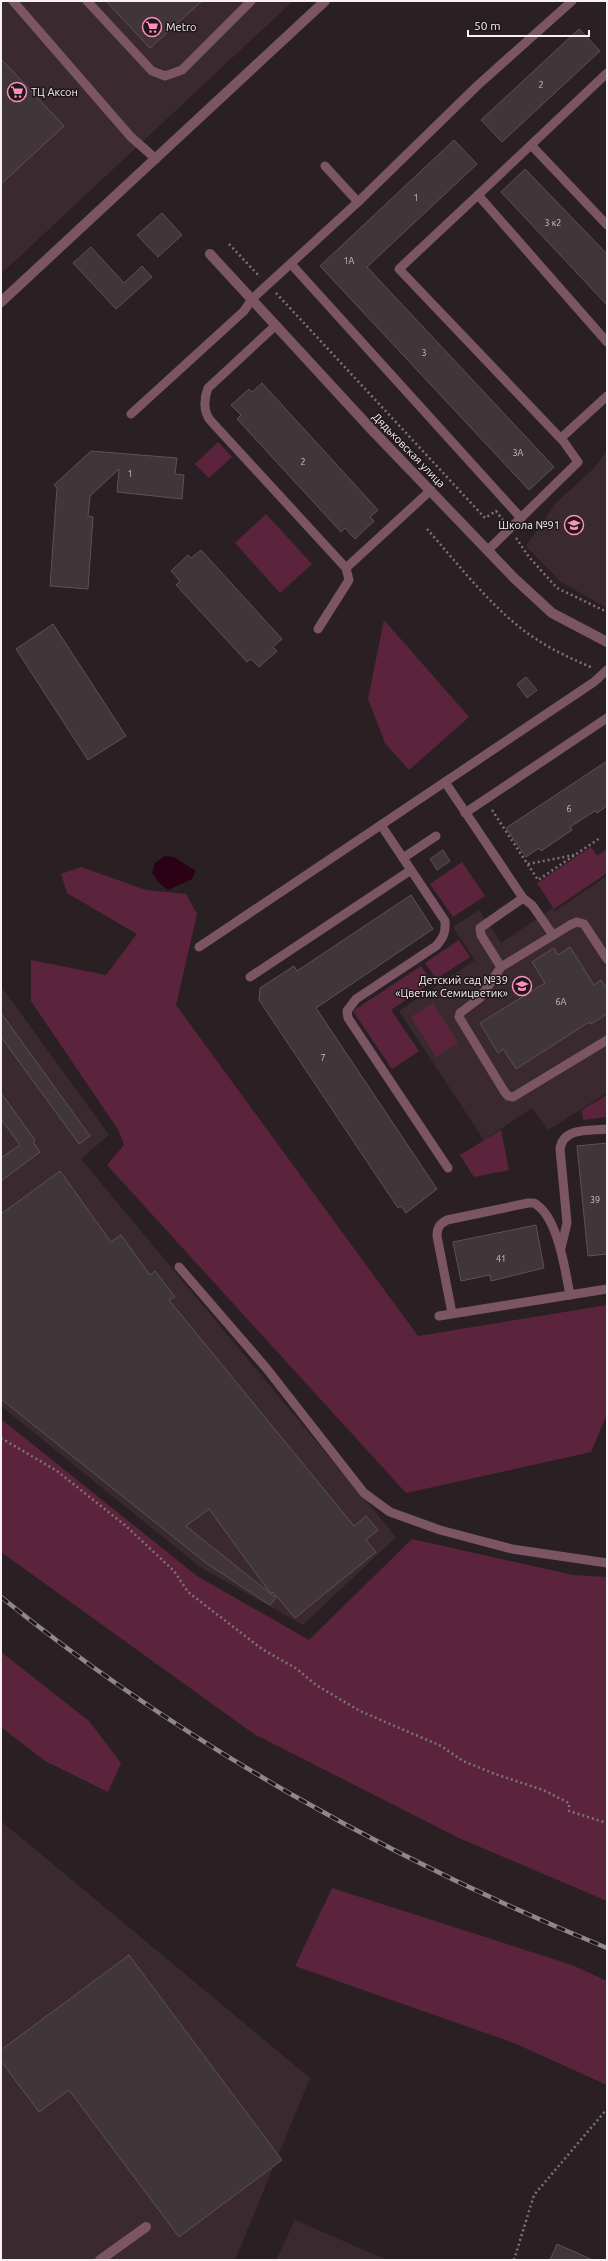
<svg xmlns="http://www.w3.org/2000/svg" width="608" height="2261" font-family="Ubuntu,sans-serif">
<rect width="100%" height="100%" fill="#2a2024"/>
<g fill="#3a2a30">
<path d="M1,1H293L1,274Z"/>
<path d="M607,451V608L561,582L526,546L556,503L593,469Z"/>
<path d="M607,876V1093L548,1130L532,1108L484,1140L399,1011L475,960L453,927L479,910L501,943L553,908L555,911Z"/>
<path d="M1,986L109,1135L81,1159L396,1537L303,1625L200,1567L1,1406Z"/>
<path d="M1,1821L310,2078L235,2260H1Z"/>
<path d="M295,2220L387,2260H276Z"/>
</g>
<g fill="#5c243c">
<path d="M218,442L232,457L209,478L195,464Z"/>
<path d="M266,514L312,564L280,593L235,543Z"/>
<path d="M384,620L469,717L409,770L385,743L368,699Z"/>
<path d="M591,847L597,856L607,849V873L554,909L537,883Z"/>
<path d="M462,862L485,896L453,917L430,884Z"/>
<path d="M81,867L146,890L186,894L197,914L176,1005L418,1336L607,1305V1414L591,1452L406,1493L107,1165L124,1145L119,1131L31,1001V960L106,975L137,934L67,893L61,874Z"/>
<path d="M459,940L470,957L436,979L425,963Z"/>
<path d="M421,966L432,982L391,1010L419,1051L392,1069L353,1011Z"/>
<path d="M433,1003L458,1043L436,1057L411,1017Z"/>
<path d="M607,1095V1117L583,1120L582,1110Z"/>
<path d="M501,1130L509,1170L474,1177L460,1155Z"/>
<path d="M1,1419L197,1576L309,1640L412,1539L573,1575L607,1577V1901L459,1838L254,1734L1,1552Z"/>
<path d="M1,1652L89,1721L121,1763L108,1792L45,1761L1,1727Z"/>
<path d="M332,1888L572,1965L607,1981V2085L514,2043L295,1966Z"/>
</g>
<path fill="#2b0215" d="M165,856L174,857L196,871L192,879L168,890L160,884L152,873L155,863Z"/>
<g fill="#403539" stroke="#5c5155" fill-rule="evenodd">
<path d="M106,1H202L150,48Z"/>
<path d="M579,29L600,51L502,142L481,120Z"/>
<path d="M1,59L64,126L1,184Z"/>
<path d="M454,140L477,164L367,267L554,467L529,490L320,266Z"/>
<path d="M525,169L607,254V305L501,192Z"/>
<path d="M162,213L182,235L158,257L137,235Z"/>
<path d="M91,247L124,283L142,266L152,277L116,309L73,263Z"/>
<path d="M262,383L378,510L370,517L374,521L355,539L345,528L341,532L237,419L241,415L231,405L249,389L252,392Z"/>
<path d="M91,451L177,458L175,474L184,475L182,499L117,492L119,469L90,496L88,516L93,517L88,589L50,586L57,488L54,485Z"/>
<path d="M201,550L282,639L273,647L277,651L259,667L251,659L247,662L176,585L180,581L171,571L188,555L191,558Z"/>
<path d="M53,624L126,736L88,760L16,649Z"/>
<path d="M526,677L537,690L527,698L517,684Z"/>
<path d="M607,761V806L597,813L595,811L570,827L572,830L541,851L539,848L526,857L506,828Z"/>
<path d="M443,850L450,861L437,870L430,859Z"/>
<path d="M411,895L433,929L316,1008L437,1189L406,1213L401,1206L398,1208L259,1000L260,988L294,966L297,971Z"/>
<path d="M570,947L594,985L601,980L607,989V1014L591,1024L589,1022L516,1069L503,1049L498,1053L480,1023L545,983L532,962L554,948L558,955Z"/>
<path d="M1,1013L90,1136L79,1144L1,1037Z"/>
<path d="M1,1093L35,1140L33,1142L40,1152L1,1181V1158L20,1145L1,1119Z"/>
<path d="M607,1143V1254L588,1256L577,1146Z"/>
<path d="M60,1171L111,1242L121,1235L150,1275L155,1271L175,1297L169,1300L354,1526L366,1516L378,1530L366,1540L376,1552L295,1618L273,1592L271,1594L276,1597L270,1605L206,1563L1,1399V1214ZM209,1509L271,1594L186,1526Z"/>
<path d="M536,1225L544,1268L491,1281L490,1275L461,1281L453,1242Z"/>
<path d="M129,1955L282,2160L179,2237L69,2090L39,2112L1,2061V2050Z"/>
<path d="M557,2244L593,2260H550Z"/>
</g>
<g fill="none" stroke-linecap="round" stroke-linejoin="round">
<g stroke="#7d7478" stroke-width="2.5" stroke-dasharray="2 3" stroke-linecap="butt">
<path d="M229,244L260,277"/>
<path d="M276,293L485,518L496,511L503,520"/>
<path d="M427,529C458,564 495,612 533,637C552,650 572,659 593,668"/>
<path d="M516,538L529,557L557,588L607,612"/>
<path d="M492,810L538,880L600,838"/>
<path d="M528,864L574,855"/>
<path d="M1,1438L57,1471L126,1526L174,1571L188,1592L262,1649L297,1669L316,1685L360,1711L441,1746L463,1761L495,1774L543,1790L569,1803V1811L607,1823"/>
<path d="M514,2260L534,2195L607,2109"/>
</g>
<g stroke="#7b5563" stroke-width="9">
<path d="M13,1L131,137L156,159"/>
<path d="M87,1L152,71L165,76L182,70L251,1"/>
<path d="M607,73L478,195L607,342"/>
<path d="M532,146L607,225"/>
<path d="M325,166L358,202L478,85L572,1"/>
<path d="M478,195L399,269L564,442L578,462L488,550"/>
<path d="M291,264L521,518"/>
<path d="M276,325L208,388C204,398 203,411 210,420L346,568L431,490"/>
<path d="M131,414L244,311L252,299L358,202"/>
<path d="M561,438L607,396"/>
<path d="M318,629L349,580L346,568"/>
<path d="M445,782L523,898L532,905L553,935"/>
<path d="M465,813L607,718"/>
<path d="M381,825L445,921C446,933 443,938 436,946L356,999L347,1011L348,1018L448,1168"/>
<path d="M403,858L436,836"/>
<path d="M199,947L594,682L607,670"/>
<path d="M607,959L584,924L577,922L570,925L501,967L480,998L460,1013L459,1017L504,1091L508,1096L513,1097L607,1040"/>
<path d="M501,967L481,935L480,928L523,898"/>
<path d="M250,977L411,870"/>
<path d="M561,1248L567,1223L560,1149C563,1127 589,1131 607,1129"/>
<path d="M179,1267L267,1369L364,1493L390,1512L440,1530L512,1549L607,1563"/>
<path d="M452,1313L437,1236C437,1227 440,1224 447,1220L528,1203H534C558,1216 565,1270 570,1295"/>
<path d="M439,1316L607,1289"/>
</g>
<g stroke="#7b5563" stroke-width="10">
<path d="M210,254L372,430L514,578L552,613L607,642"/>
<path d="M1,302L325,1"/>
<path d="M100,2260L146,2227"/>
</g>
<defs>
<path id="rail" d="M1,1597C180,1742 394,1861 607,1948"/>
</defs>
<use href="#rail" stroke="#90878b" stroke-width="4.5"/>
<use href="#rail" stroke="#20171a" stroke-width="3" stroke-dasharray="9" stroke-linecap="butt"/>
</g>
<defs>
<symbol id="supermarket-ring" viewBox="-11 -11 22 22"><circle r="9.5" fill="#20171a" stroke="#fe8ebb" stroke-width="1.5"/><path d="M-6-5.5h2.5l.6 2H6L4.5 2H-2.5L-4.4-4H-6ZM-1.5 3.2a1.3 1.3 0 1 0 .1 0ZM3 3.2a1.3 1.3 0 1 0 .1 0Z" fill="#fe8ebb"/></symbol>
<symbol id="school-ring" viewBox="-11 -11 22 22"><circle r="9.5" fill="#20171a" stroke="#fe8ebb" stroke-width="1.5"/><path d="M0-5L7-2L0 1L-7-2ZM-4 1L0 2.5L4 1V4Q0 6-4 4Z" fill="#fe8ebb"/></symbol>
</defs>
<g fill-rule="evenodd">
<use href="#supermarket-ring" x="141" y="16" width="22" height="22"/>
<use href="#supermarket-ring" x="6" y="81" width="22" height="22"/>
<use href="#school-ring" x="563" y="514" width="22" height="22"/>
<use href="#school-ring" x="511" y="975" width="22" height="22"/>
</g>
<g text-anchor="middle" stroke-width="3" stroke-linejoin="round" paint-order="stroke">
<g font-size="9" fill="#cac2c5">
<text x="541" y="88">2</text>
<text x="416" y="201">1</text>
<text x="553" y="226">3 к2</text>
<text x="349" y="264">1А</text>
<text x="424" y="356">3</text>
<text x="518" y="456">3А</text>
<text x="303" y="465">2</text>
<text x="130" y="477">1</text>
<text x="569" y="812">6</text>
<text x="561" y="1005">6А</text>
<text x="323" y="1061">7</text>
<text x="595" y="1203">39</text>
<text x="501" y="1262">41</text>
</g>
<g font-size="11" fill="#f8f1f4" stroke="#20171a" text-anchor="start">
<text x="166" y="31">Metro</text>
<text x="31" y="96">ТЦ Аксон</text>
<text x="560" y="529" text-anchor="end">Школа №91</text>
<text x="508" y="984" text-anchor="end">Детский сад №39<tspan x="508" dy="13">«Цветик Семицветик»</tspan></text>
</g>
<g font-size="11" fill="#f8f1f4" stroke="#20171a">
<text transform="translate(409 450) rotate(46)" y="4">Дядьковская улица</text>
</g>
</g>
<rect width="608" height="2261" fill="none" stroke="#f8f1f4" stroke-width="4"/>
<path d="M468 30v6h121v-6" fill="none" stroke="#f8f1f4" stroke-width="2"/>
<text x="474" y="30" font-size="12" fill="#f8f1f4" stroke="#20171a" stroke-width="3" paint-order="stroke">50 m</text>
</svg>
